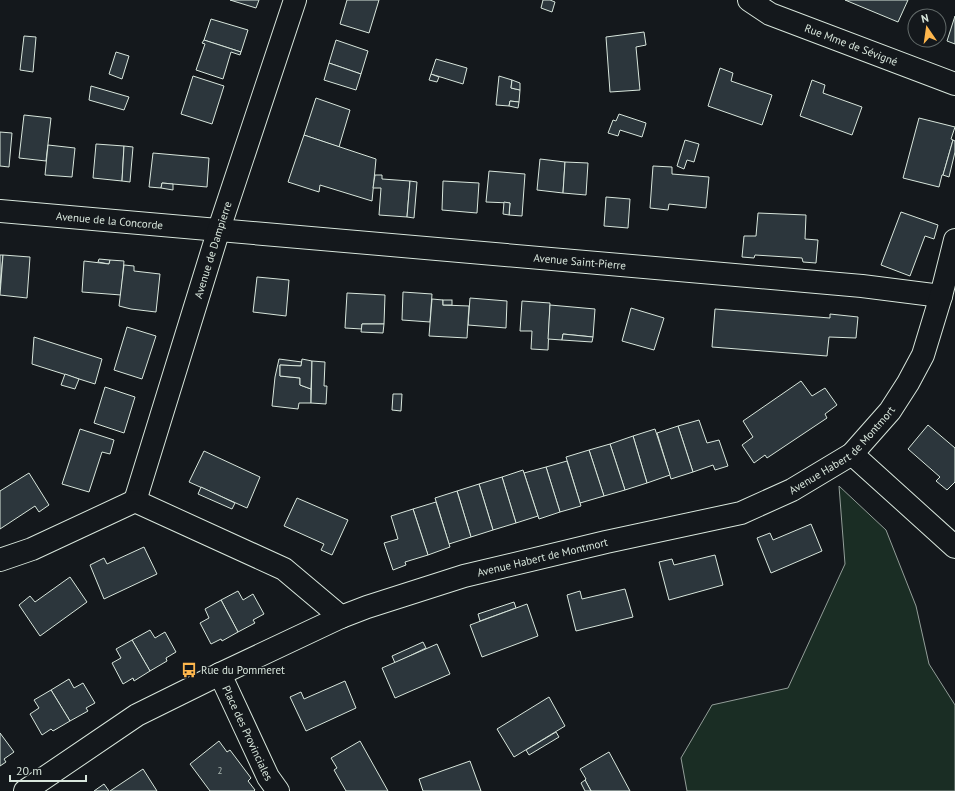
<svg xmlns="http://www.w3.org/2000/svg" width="955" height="791" font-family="'PT Sans',sans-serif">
<rect width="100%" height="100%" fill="#14181c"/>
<path fill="#1a2d24" stroke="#939e99" d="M839,486L886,530L916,606L929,664L955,705V791H687L681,758L712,705L788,688L845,564Z"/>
<g fill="#2c363c" stroke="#d8e6dc">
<path d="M230,0H259L256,8Z"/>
<path d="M347,0H379L369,33L340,24Z"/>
<path d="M543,0H550L555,2L552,12L541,8Z"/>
<path d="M845,0H908L898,22Z"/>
<path d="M955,16V44L947,41Z"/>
<path d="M211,19L248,30L241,52L204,40Z"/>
<path d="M644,32L646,45L636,47L640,90L610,92L606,37Z"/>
<path d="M24,36L36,37L33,72L20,70Z"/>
<path d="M204,40L241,52L240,55L231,52L223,79L196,70L205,44L202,43Z"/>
<path d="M336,40L368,51L361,74L329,63Z"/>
<path d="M116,52L129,56L122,79L109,74Z"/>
<path d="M436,59L467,68L463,84L431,74Z"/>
<path d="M329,63L361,74L356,90L324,80Z"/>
<path d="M720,68L733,73L731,81L772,95L762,125L708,106Z"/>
<path d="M431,74L439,77L437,82L429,80Z"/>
<path d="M193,76L224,86L212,124L181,114Z"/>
<path d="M499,76L512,80L511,88L520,90L519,102L510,101L509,106L496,105Z"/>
<path d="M512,80L520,83V90L511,88Z"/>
<path d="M812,80L825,85L823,93L862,107L852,135L800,116Z"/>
<path d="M91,86L129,97L124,110L89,100Z"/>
<path d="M316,98L350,110L339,147L304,135Z"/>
<path d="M510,101L519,102L518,108L509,106Z"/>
<path d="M619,114L646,123L645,127L642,137L620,130L618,136L608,133L613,120L616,121Z"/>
<path d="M24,115L51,118L46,161L19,158Z"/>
<path d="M919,118L955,127L951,139L953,140L943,175H942L939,187L903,178Z"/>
<path d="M0,132L12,133L9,167L0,166Z"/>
<path d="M304,135L376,159L372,201L320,185L319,192L288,182Z"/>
<path d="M685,140L699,144L694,162L687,160L684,169L677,166Z"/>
<path d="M953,140L955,141V152L949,177L943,175Z"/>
<path d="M96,144L124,146L122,181L93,178Z"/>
<path d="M48,145L75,148L72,177L45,175Z"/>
<path d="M124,146L133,147L130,182L122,181Z"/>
<path d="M153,153L209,158L207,187L162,183L161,188L149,187Z"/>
<path d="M540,159L565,162L563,193L537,190Z"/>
<path d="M565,162L588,163L586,195L563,193Z"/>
<path d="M653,166L672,167V174L709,177L706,208L669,204L668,210L650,208Z"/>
<path d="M489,171L525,174L522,216L509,215L510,203L486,202Z"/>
<path d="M375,175H382V179L410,181L407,217L379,215L381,188H373Z"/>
<path d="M410,181L417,182L414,218L407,217Z"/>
<path d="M443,181L479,183L477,213L442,210Z"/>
<path d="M162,183L173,184V190L161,188Z"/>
<path d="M606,197L630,199L628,228L604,226Z"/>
<path d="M504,202L510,203L509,215L503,214Z"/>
<path d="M901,212L938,225L934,239L925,236L910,276L881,265Z"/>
<path d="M758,213L806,215L805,239L818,240L816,263L803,262L802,258L755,255L754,258L742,257L744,236H756Z"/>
<path d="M0,255H3L0,288Z"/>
<path d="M3,255L30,257L27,298L0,295Z"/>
<path d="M99,259L110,260L109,264L98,262Z"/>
<path d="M110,260L124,261L121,295L82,292L84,261L109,264Z"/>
<path d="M124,265L134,266V271L160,274L156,312L131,309L119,306Z"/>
<path d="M257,277L289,280L286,316L253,312Z"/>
<path d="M403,292L432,294L430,322L402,320Z"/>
<path d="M347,293L385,295L384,324H362V329L345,328Z"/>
<path d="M470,298L507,301L506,328L468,325Z"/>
<path d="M432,299L443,300V305L469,306L467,338L429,336Z"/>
<rect x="443" y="300" width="9" height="5"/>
<path d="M522,301L550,303L548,350L531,349L532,331H520Z"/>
<path d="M550,305L595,309L593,337L563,334L562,340L548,339Z"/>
<path d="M631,308L664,318L654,350L622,341Z"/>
<path d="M715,309L830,318V314L858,317L856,338L829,337L827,356L712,347Z"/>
<path d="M362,324H384L383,333L361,332Z"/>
<path d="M127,327L156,336L142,379L114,370Z"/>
<path d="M563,334L593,337L592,342L562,340Z"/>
<path d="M34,337L102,359L95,384L32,364Z"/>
<path d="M279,359L302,362L301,366L280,365V376L300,378V385L311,389V403H299L298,409L272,406L275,377Z"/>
<path d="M302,359L312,361L311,389L300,385V378L280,376V365L301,366Z"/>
<path d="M312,361L325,362L324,386H327L326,404L311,403Z"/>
<path d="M65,374L79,379L75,389L61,385Z"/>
<path d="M801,381L812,396L825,388L837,405L825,414L827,418L767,458L765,455L754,463L742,445L753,437L743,421Z"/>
<path d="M105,387L135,397L124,433L94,423Z"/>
<path d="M393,394H402L401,411L392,410Z"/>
<path d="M699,420L707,443L719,440L728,466L715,470L713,465L693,472L678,426Z"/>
<path d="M928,425L955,448V482L947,490L936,481L940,477L908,449Z"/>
<path d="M678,426L693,472L671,479L657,433Z"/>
<path d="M80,429L114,440L110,454L102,452L89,492L62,484Z"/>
<path d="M655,429L670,475L647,483L633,436Z"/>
<path d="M633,436L647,483L625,490L610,444Z"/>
<path d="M610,444L625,490L604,496L589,450Z"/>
<path d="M589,450L604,496L580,503L566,457Z"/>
<path d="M204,451L260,477L247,508L189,482Z"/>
<path d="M567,461L581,506L560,512L546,467Z"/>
<path d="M546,467L560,512L539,519L524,473Z"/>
<path d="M523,470L538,516L516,523L502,477Z"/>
<path d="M29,473L49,505L39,512L35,506L0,529V491Z"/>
<path d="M502,477L516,523L493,530L479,484Z"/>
<path d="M479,484L493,530L471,537L457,491Z"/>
<path d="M201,487L235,503L232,509L198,494Z"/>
<path d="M457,491L471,537L449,544L435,498Z"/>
<path d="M297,498L348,520L332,555L321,550L324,544L284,526Z"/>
<path d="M436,502L450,547L428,555L413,509Z"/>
<path d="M413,509L428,555L405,562L406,565L393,570L384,543L398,539L391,516Z"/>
<path d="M811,524L822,551L771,573L757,538L770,533L773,540Z"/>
<path d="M144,547L157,574L104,599L90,565L104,558L107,564Z"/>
<path d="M715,555L723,585L669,600L659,562L672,559L674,565Z"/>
<path d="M70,577L87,602L40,636L19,605L30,596L35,602Z"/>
<path d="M625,589L633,617L576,631L567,595L580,591L582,599Z"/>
<path d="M238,591L243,600L253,594L264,614L253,620L255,623L238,632L221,600Z"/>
<path d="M221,600L238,632L222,641L221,639L211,644L200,623L209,618L205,609Z"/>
<path d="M514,602L516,608L480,621L478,614Z"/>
<path d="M527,604L538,636L482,657L470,625Z"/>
<path d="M150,630L155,638L165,632L176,652L166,658L167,661L150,671L132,640Z"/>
<path d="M132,640L150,671L134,681L133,678L123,684L112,663L121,658L116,649Z"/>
<path d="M423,642L426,648L395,663L392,656Z"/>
<path d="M437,644L450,674L395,698L382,668Z"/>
<path d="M69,679L74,688L83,683L95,703L86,708L88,711L70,721L51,690Z"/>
<path d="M345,681L356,708L306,731L290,697L301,692L304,699Z"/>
<path d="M51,690L70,721L53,731L51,729L42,735L30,714L39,708L34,700Z"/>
<path d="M549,697L565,726L514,757L497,729Z"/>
<path d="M556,732L559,737L529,755L526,750Z"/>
<path d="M0,733L14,752L4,759L6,762L0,766Z"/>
<path d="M219,741L227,752L230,750L251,778L248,781L255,790L254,791H210L190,764Z"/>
<path d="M360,741L388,791H346L334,770L337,768L331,758Z"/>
<path d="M609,752L630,791H591L585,780L586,779L580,769Z"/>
<path d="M470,761L481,791H423L419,779Z"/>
<path d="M143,769L157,791H110Z"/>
<path d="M585,780L591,791H585L581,783Z"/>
<path d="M104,784L109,791H94Z"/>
</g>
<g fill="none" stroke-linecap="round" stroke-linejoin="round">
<defs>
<g id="minor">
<path id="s1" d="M749,0L770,14L955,84"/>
<path id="s2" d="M0,211L862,286L941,296"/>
<path d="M852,454L955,547"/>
<path id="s3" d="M135,501L219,229L295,0"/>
<path d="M0,560L32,549L135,501L284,569L341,617"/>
<path id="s4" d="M220,674L268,777L278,791"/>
<path id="s5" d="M25,791L137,715L220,674L341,617L367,607L464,576L606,542L741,513L792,490L852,454L890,411L908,383L923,355L941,296L955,240"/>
</g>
</defs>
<use href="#minor" stroke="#d8e6dc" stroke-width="24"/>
<use href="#minor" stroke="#14181c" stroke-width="22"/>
</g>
<defs>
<symbol id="bus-bare" viewBox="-9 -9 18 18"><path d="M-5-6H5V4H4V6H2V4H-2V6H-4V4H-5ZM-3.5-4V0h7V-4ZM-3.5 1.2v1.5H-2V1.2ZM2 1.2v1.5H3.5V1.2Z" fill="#ffb74d" stroke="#14181c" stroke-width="2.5" paint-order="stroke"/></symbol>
</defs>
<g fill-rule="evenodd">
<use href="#bus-bare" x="178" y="659" width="22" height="22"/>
</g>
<g text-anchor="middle" stroke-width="3" stroke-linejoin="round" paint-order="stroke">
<g font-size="9" fill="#adbab4">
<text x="220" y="774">2</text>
</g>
<g font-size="11" fill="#d8e6dc" stroke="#14181c">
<text dy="4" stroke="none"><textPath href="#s1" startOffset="112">Rue Mme de Sévigné</textPath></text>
<text dy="4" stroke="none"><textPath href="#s2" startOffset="110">Avenue de la Concorde</textPath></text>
<text dy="4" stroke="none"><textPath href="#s3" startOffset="263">Avenue de Dampierre</textPath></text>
<text dy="4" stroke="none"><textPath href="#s2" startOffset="582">Avenue Saint-Pierre</textPath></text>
<text dy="4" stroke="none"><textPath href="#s5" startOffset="896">Avenue Habert de Montmort</textPath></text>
<text dy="4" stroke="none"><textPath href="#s5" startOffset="572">Avenue Habert de Montmort</textPath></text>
<text dy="4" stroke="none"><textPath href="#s4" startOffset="65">Place des Provinciales</textPath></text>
</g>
<g font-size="11" fill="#d8e6dc" stroke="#14181c" text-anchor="start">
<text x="201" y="674">Rue du Pommeret</text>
</g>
</g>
<g transform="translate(927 28) rotate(347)"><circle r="19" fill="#14181c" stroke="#626a69"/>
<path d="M0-3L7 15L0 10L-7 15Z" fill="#ffb74d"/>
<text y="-6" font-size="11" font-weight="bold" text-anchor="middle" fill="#d8e6dc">N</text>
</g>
<path d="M10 775v6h76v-6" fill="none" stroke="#d8e6dc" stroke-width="2"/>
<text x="16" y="775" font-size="12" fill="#d8e6dc" stroke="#14181c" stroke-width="3" paint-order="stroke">20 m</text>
</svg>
